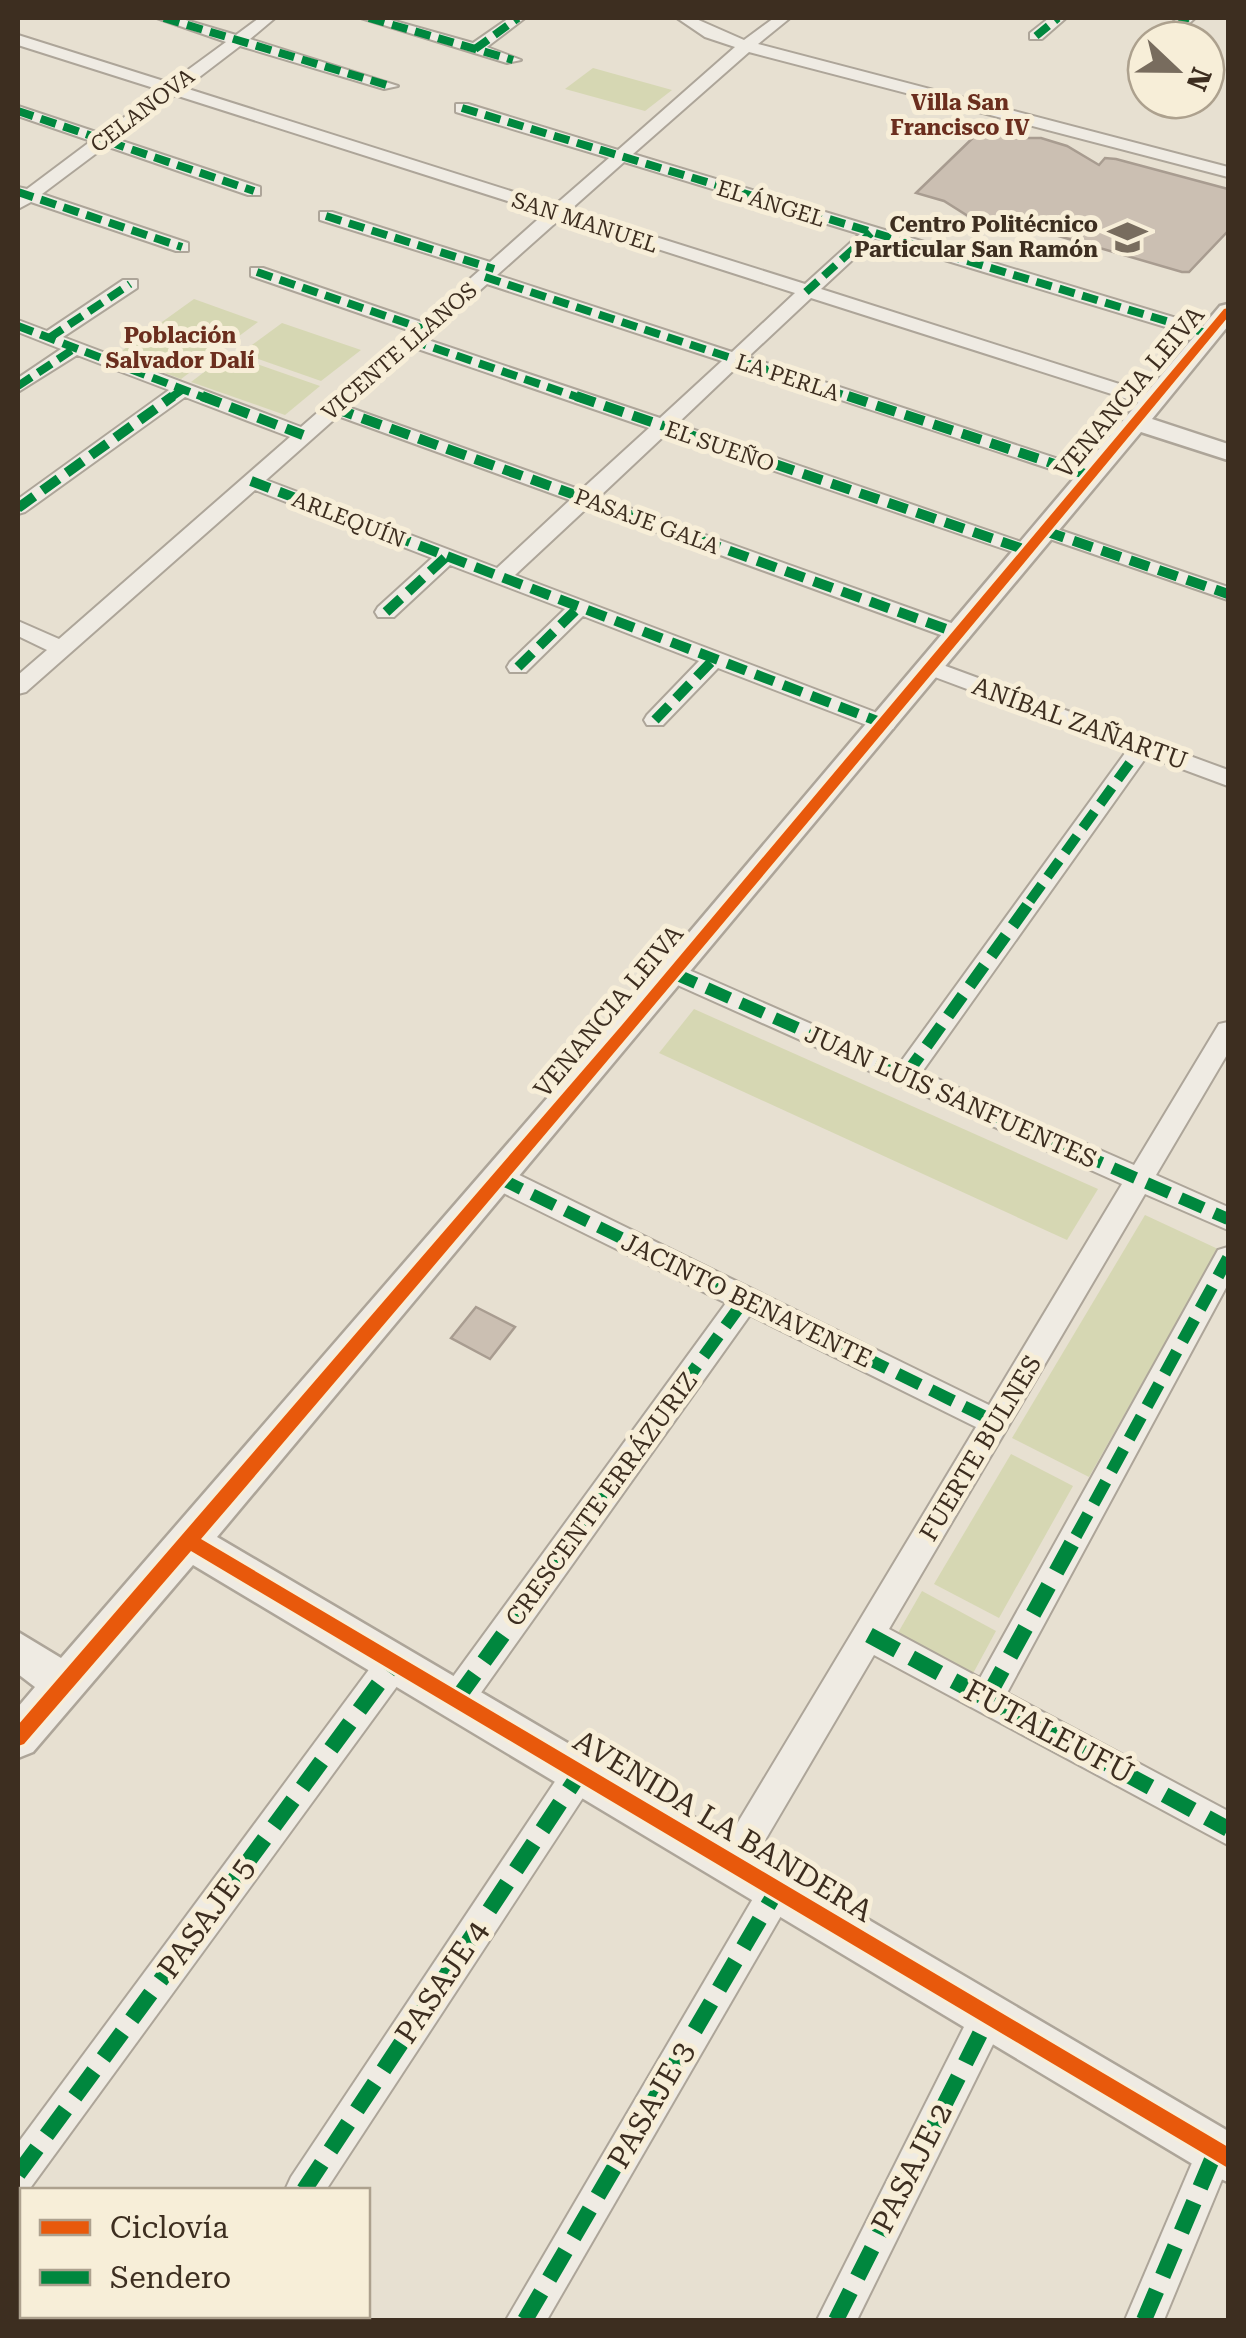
<svg xmlns="http://www.w3.org/2000/svg" width="1246" height="2338" font-family="'Roboto Serif',serif">
<rect width="100%" height="100%" fill="#e7e0d1"/>
<g fill="#d6d7b3">
<path d="M593,68L672,90L645,111L565,89Z"/>
<path d="M194,299L258,322L181,379L116,355Z"/>
<path d="M282,323L361,350L321,381L241,353Z"/>
<path d="M228,354L320,386L285,415L191,382Z"/>
<path d="M694,1009L1098,1189L1067,1240L659,1053Z"/>
<path d="M1145,1215L1218,1249L1089,1477L1012,1438Z"/>
<path d="M1011,1454L1073,1486L999,1618L934,1584Z"/>
<path d="M922,1591L996,1631L970,1679L895,1638Z"/>
</g>
<g fill="#cbbfb2" stroke="#a89c90" stroke-width="2.5">
<path d="M981,130L1011,138H1041L1067,146L1099,165L1105,158L1116,159L1228,189V231L1189,272H1182L1007,221L968,216L944,201L916,193Z"/>
<path d="M476,1307L515,1327L490,1359L451,1338Z"/>
</g>
<g fill="none" stroke-linecap="round" stroke-linejoin="round">
<defs>
<g id="minor">
<path d="M157,18H179L236,35L259,18H275L250,39L398,86L384,89L240,46L185,88L555,205L609,158L456,112V104H468L618,150L735,47L705,37L677,18H694L744,40L774,18H790L758,44L1228,167V177L749,52L633,154L1216,330L1218,334L1209,340L1202,338L875,239L821,289L1160,397L1163,401L1153,407L1146,405L811,298L748,357L1098,472L1101,476L1098,480H1084L738,366L677,424L1036,547L1040,551L1036,555H1022L666,434L599,497L968,629L971,634L968,639H952L588,507L515,575L893,719L896,724L893,729H877L718,668L663,725H647L644,720L647,715L699,661L583,616L526,672H510L507,667L510,662L565,609L450,565L394,617H378L375,612L378,607L432,558L255,490L26,692L18,694V675L47,650L18,636V621L59,639L290,437L185,397L25,512L18,514V499L169,390L77,355L18,392V378L61,349L18,332V320L47,331L123,280H137V288L63,337L301,427L411,331L251,276V268H263L421,322L480,270L320,220V212H332L490,262L545,213L175,95L116,139L260,187V195H248L106,146L42,194L188,243V251H176L31,202L18,209V187L27,189L91,141L18,116V106L102,134L160,90L18,45V35L170,83L226,42ZM624,162L860,234L805,284L570,210ZM561,218L795,293L732,352L497,275ZM487,284L722,361L660,418L425,339ZM415,348L649,428L581,490L348,407ZM338,416L570,500L497,568L266,480Z"/>
<path d="M361,18H384L473,43L509,18H525L487,47L521,60L507,63Z"/>
<path d="M1049,18H1066L1042,39H1030V33Z"/>
<path d="M1178,18H1195L1171,40H1154Z"/>
<path d="M1146,50V63H1134V57Z"/>
<path d="M1045,525L1228,587V600L1038,535L1035,531L1038,527Z"/>
<path d="M932,661L1228,770V786L1147,756L922,1072L1134,1165L1219,1024L1228,1022V1053L1156,1175L1228,1207V1230L1145,1194L889,1629L980,1678L1218,1250L1228,1247V1284L1007,1693L1228,1811V1845L874,1655L744,1876L732,1881L720,1876L715,1864L720,1852L976,1427L750,1315L468,1711L456,1715L444,1711L440,1700L444,1689L726,1303L489,1186L485,1178L489,1170L499,1167L509,1170L989,1405L1122,1184L664,979L660,973L664,967H682L900,1063L1128,749L924,673L921,668L924,663Z"/>
<path d="M394,1648L406,1652L410,1663L406,1674L31,2187L18,2193V2143L382,1652Z"/>
<path d="M580,1757L592,1762L597,1773L592,1784L326,2190H285L291,2177L568,1762Z"/>
<path d="M777,1873L789,1878L794,1890L789,1902L547,2320H506L765,1878Z"/>
<path d="M989,1998L1002,2003L1007,2016L857,2320H817L976,2003Z"/>
<path d="M1216,2131L1228,2136V2165L1164,2320H1125L1203,2137Z"/>
<path d="M200,2316H241L239,2320H199Z"/>
</g>
<path id="tertiary" d="M1228,304V326L1152,419L1228,444V460L1141,432L217,1537L1228,2131V2182L1211,2175L193,1565L33,1752L18,1758V1707L35,1687L18,1674V1632L61,1658L615,1020L1220,306Z"/>
</defs>
<use href="#minor" stroke="#ada599" stroke-width="4"/>
<use href="#tertiary" stroke="#ada599" stroke-width="5"/>
<use href="#minor" fill="#efebe3" fill-rule="evenodd"/>
<use href="#tertiary" fill="#efebe3" fill-rule="evenodd"/>
<g stroke="#00873e" stroke-width="8" stroke-dasharray="16 8" stroke-linecap="butt">
<path d="M164,18L390,86"/>
<path d="M369,18L513,60"/>
<path d="M1036,36L1058,18"/>
<path d="M1162,40L1187,18"/>
<path d="M475,49L518,18"/>
<path d="M1140,60L1146,55"/>
<path d="M462,108L1209,334"/>
<path d="M18,111L254,191"/>
<path d="M18,192L182,247"/>
<path d="M326,216L494,269"/>
<path d="M257,272L424,329"/>
<path d="M485,277L856,399"/>
<path d="M806,292L871,233"/>
<path d="M18,326L208,399"/>
<path d="M49,338L130,284"/>
<path d="M411,340L583,399"/>
<path d="M18,386L75,348"/>
<path d="M169,399L183,389"/>
</g>
<g stroke="#00873e" stroke-width="10" stroke-dasharray="20 10" stroke-linecap="butt">
<path d="M202,396L303,435"/>
<path d="M576,396L1029,551"/>
<path d="M848,396L1091,476"/>
<path d="M334,408L960,634"/>
<path d="M251,481L885,724"/>
<path d="M18,508L173,396"/>
<path d="M1045,531L1228,594"/>
<path d="M386,612L447,556"/>
<path d="M518,667L579,607"/>
<path d="M655,720L714,659"/>
<path d="M1030,901L1142,746"/>
</g>
<g stroke="#00873e" stroke-width="12" stroke-dasharray="25 12" stroke-linecap="butt">
<path d="M673,973L1228,1219"/>
<path d="M905,1076L1032,899"/>
<path d="M499,1178L996,1422"/>
<path d="M574,1536L745,1299"/>
<path d="M1076,1536L1228,1258"/>
</g>
<g stroke="#00873e" stroke-width="16" stroke-dasharray="32 16" stroke-linecap="butt">
<path d="M869,1635L1228,1829"/>
<path d="M987,1698L1077,1534"/>
<path d="M456,1700L576,1534"/>
<path d="M18,2174L394,1663"/>
<path d="M304,2190L580,1773"/>
<path d="M218,2320L221,2316"/>
<path d="M525,2320L777,1890"/>
<path d="M836,2320L989,2016"/>
<path d="M1144,2320L1216,2150"/>
</g>
<defs>
<path id="cycleway" d="M1228,308V317C889,727 547,1135 201,1539L1228,2147V2168L191,1551L24,1744L18,1746V1725L622,1025L1224,309Z"/>
</defs>
<use href="#cycleway" stroke="#f7eed8" stroke-width="6"/>
<use href="#cycleway" fill="#e8590c" fill-rule="evenodd"/>
</g>
<defs>
<symbol id="school-bare" viewBox="-9 -9 18 18"><path d="M0-5L7-2L0 1L-7-2ZM-4 1L0 2.5L4 1V4Q0 6-4 4Z" fill="#786c5e" stroke="#f7eed8" stroke-width="2.5" paint-order="stroke"/></symbol>
</defs>
<g fill-rule="evenodd">
<use href="#school-bare" x="1100" y="210" width="55" height="55"/>
</g>
<g text-anchor="middle" stroke-width="10" stroke-linejoin="round" paint-order="stroke">
<g font-size="22" font-weight="bold" fill="#6b2e1e" stroke="#f7eed8">
<text x="960" y="110">Villa San<tspan x="960" dy="25">Francisco IV</tspan></text>
<text x="180" y="343">Población<tspan x="180" dy="25">Salvador Dalí</tspan></text>
</g>
<g font-size="22" fill="#3d2e20" stroke="#f7eed8">
<text transform="translate(142 110) rotate(-37)" y="8">CELANOVA</text>
<text transform="translate(771 203) rotate(17)" y="8">EL ÁNGEL</text>
<text transform="translate(585 222) rotate(18)" y="8">SAN MANUEL</text>
<text transform="translate(399 351) rotate(-41)" y="8">VICENTE LLANOS</text>
<text transform="translate(788 377) rotate(18)" y="8">LA PERLA</text>
<text transform="translate(720 446) rotate(19)" y="8">EL SUEÑO</text>
<text transform="translate(349 519) rotate(21)" y="8">ARLEQUÍN</text>
<text transform="translate(647 521) rotate(20)" y="8">PASAJE GALA</text>
</g>
<g font-size="22" font-weight="bold" fill="#3d2e20" stroke="#f7eed8" text-anchor="end">
<text x="1098" y="232">Centro Politécnico<tspan x="1098" dy="25">Particular San Ramón</tspan></text>
</g>
<g font-size="25" fill="#3d2e20" stroke="#f7eed8">
<text transform="translate(1129 392) rotate(-50)" y="9">VENANCIA LEIVA</text>
<text transform="translate(1080 723) rotate(20)" y="9">ANÍBAL ZAÑARTU</text>
<text transform="translate(608 1011) rotate(-50)" y="9">VENANCIA LEIVA</text>
<text transform="translate(951 1096) rotate(24)" y="9">JUAN LUIS SANFUENTES</text>
<text transform="translate(747 1300) rotate(26)" y="9">JACINTO BENAVENTE</text>
<text transform="translate(980 1448) rotate(-59)" y="9">FUERTE BULNES</text>
<text transform="translate(601 1499) rotate(-54)" y="9">CRESCENTE ERRÁZURIZ</text>
</g>
<g font-size="30" fill="#3d2e20" stroke="#f7eed8">
<text transform="translate(1049 1732) rotate(28)" y="10">FUTALEUFÚ</text>
<text transform="translate(723 1826) rotate(31)" y="10">AVENIDA LA BANDERA</text>
<text transform="translate(206 1918) rotate(-54)" y="10">PASAJE 5</text>
<text transform="translate(442 1982) rotate(-56)" y="10">PASAJE 4</text>
<text transform="translate(651 2105) rotate(-60)" y="10">PASAJE 3</text>
<text transform="translate(912 2168) rotate(-63)" y="10">PASAJE 2</text>
</g>
</g>
<rect width="1246" height="2338" fill="none" stroke="#3d2e20" stroke-width="40"/>
<rect x="20" y="2188" width="350" height="130" fill="#f7eed8" stroke="#ada18e" stroke-width="2.5"/>
<rect x="40" y="2220" width="50" height="15" fill="#e8590c" stroke="#ada18e" stroke-width="2.5"/>
<text x="110" y="2238" font-size="30" fill="#3d2e20">Ciclovía</text>
<rect x="40" y="2270" width="50" height="15" fill="#00873e" stroke="#ada18e" stroke-width="2.5"/>
<text x="110" y="2288" font-size="30" fill="#3d2e20">Sendero</text>
<g transform="translate(1176 70) rotate(112)"><circle r="48" fill="#f7eed8" stroke="#ada18e" stroke-width="2.5"/>
<path d="M0-8L18 38L0 25L-18 38Z" fill="#786c5e"/>
<text y="-15" font-size="28" font-weight="bold" text-anchor="middle" fill="#3d2e20">N</text>
</g>
</svg>
